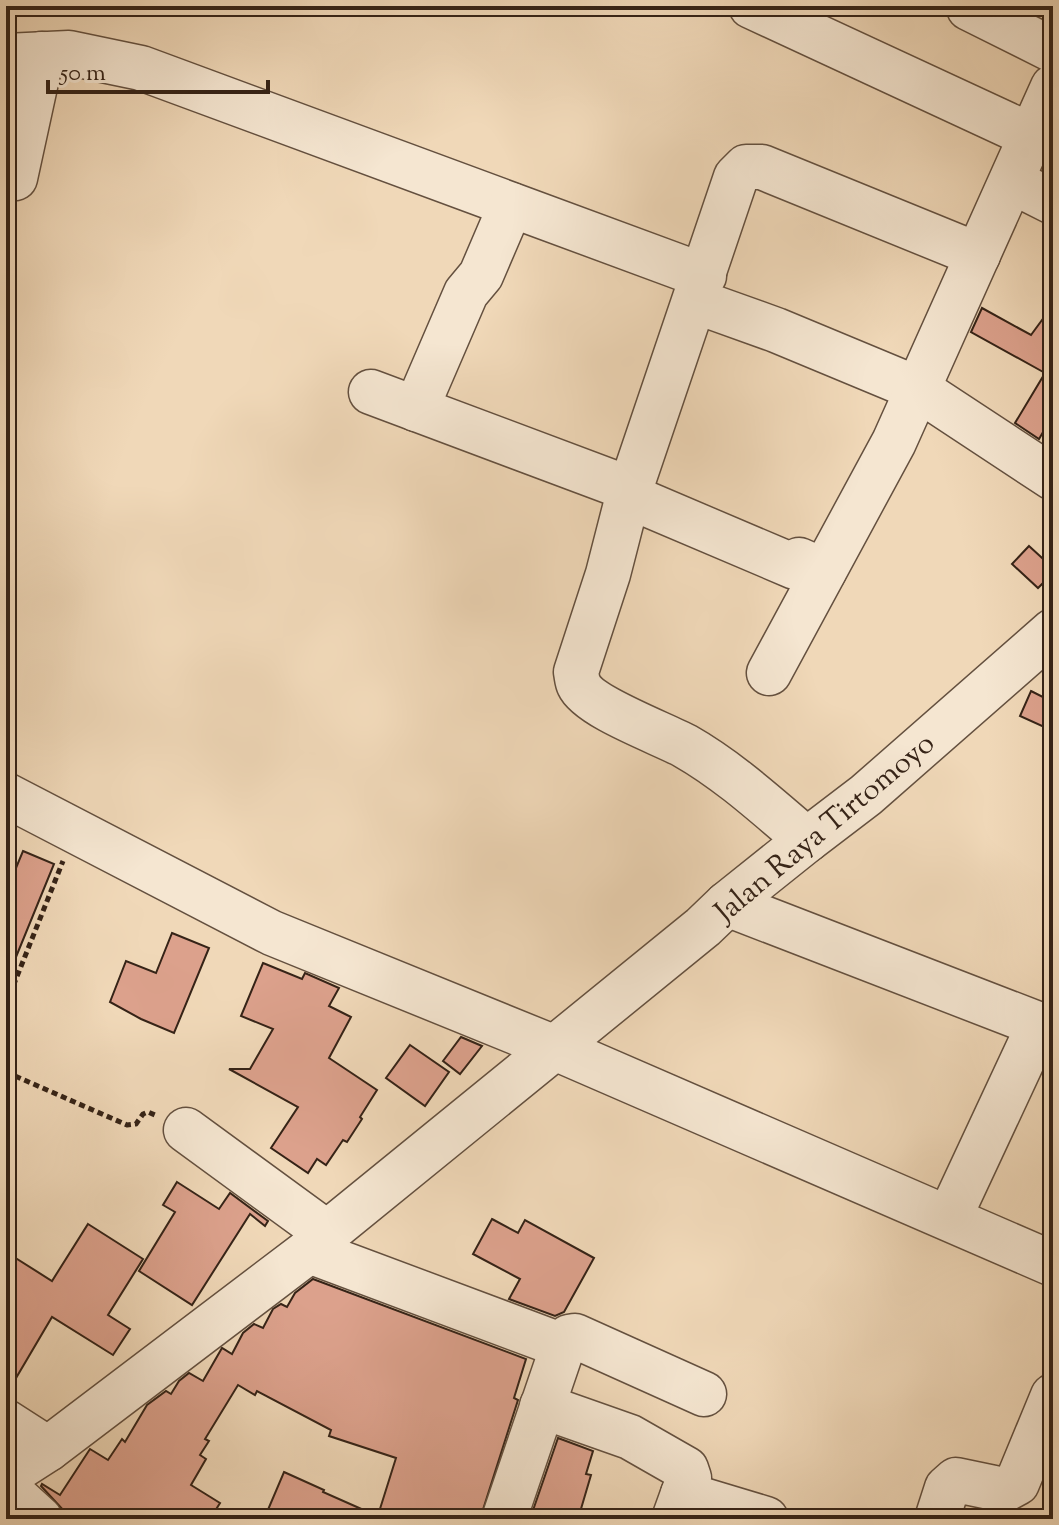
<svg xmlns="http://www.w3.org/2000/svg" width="1059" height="1525" font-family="'Sorts Mill Goudy',serif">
<rect width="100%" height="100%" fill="#f0d8b8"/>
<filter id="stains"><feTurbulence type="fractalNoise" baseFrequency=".0025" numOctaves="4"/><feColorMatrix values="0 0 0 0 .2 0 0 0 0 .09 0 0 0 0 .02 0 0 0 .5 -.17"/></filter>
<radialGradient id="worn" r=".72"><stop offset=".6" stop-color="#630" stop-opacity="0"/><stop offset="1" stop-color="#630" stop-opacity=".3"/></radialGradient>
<g fill="#dca18c" stroke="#352317" stroke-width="2">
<path d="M1053,305V415L1039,439L1015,423L1045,373L971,332L982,308L1031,335Z"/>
<path d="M1029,546L1053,568V573L1038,588L1012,564Z"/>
<path d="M1031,691L1053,702V731L1020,716Z"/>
<path d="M23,851L54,864L7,979L6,892Z"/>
<path d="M172,933L209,948L174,1033L141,1019L110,1002L126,961L156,973Z"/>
<path d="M263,963L302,979L305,973L339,988L329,1006L351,1017L329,1058L377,1090L360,1117L362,1119L347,1142L343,1140L326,1165L317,1159L308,1173L271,1148L298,1107L229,1069H250L273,1029L241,1016Z"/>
<path d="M461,1037L482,1046L460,1074L443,1061Z"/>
<path d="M410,1045L449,1072L425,1106L386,1078Z"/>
<path d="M177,1182L219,1209L230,1193L268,1221L265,1226L250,1214L192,1305L139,1271L175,1212L163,1205Z"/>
<path d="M492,1219L518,1233L525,1220L594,1258L564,1312L555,1316L509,1299L520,1279L473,1254Z"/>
<path d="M88,1224L143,1259L108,1315L130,1329L113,1355L52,1317L6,1395V1252L52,1281Z"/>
<path d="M313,1279L526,1359L514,1398L518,1400L480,1519H401L379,1512L396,1458L329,1436L331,1430L257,1391L255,1395L238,1385L205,1439L209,1441L200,1455L206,1459L191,1485L220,1503L210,1519H64V1511L41,1486L42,1484L60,1495L90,1449L108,1460L122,1439L125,1442L147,1405L166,1391L171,1394L179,1381L189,1373L203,1381L222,1348L232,1354L243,1333L254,1324L263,1328L273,1309L281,1304L287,1307L295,1293Z"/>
<path d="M558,1438L593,1451L586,1474L591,1475L578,1519H530Z"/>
<path d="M284,1472L324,1490L323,1492L384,1519H282L267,1512Z"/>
</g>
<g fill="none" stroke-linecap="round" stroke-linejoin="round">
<defs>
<g id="minor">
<path d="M751,6L1053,146"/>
<path d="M969,8L1053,50"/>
<path d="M6,56L69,53L141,68L704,276"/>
<path d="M15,178L42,54"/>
<path d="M1013,182L1053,202"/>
<path d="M695,301L776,330L918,389L1053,478"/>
<path d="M371,392L630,489"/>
<path d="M416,409L466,293L481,275L511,205"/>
<path d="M628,496L795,567L799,560L824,571"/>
<path d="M769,673L894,442L1053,87"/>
<path d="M6,795L272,933L555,1048L1053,1264"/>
<path d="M807,840C768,807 729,771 685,746C661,733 589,707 579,685C577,681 577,677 576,672L608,574L628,496L736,177L746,167H762L978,255"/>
<path d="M727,904L1053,1030"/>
<path d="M186,1130L327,1233"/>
<path d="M949,1218L1039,1025"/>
<path d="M309,1251L563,1346"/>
<path d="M542,1406L630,1437L686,1469L689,1478L683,1494"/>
<path d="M6,1422L48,1449"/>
<path d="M6,1476L48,1449L309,1251L327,1233L703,927L727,904L807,840L866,795L1053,631"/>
<path d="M6,1488L40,1519"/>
<path d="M504,1519L563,1346L569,1337L575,1336L704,1394"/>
<path d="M674,1519L683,1494L766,1519"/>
<path d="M937,1519L947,1488L956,1480L1004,1490L1017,1483L1053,1396"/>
</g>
</defs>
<use href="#minor" stroke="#64503f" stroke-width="47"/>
<g stroke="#352317" stroke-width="5" stroke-dasharray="6 4" stroke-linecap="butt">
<path d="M6,1004L63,861"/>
<path d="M6,1072L127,1125L136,1124L143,1114L148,1112L155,1115"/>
</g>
<use href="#minor" stroke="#f5e6d1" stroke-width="44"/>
</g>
<g text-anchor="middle" stroke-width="7" stroke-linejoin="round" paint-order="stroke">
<g font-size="30" fill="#352317" stroke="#f5e6d1">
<text transform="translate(824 827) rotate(-40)" y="10">Jalan Raya Tirtomoyo</text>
</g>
</g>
<rect width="1059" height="1525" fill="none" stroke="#f0d8b8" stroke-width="32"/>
<rect x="8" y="8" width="1043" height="1509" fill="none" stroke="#352317" stroke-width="4"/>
<rect x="16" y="16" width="1027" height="1493" fill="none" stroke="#352317" stroke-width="2"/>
<path d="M48 80v12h220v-12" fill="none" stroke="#352317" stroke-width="4"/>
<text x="60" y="80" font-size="24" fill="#352317" stroke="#f5e6d1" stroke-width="6" paint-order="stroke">50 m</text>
<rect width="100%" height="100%" filter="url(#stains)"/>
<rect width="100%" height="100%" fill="url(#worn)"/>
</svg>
